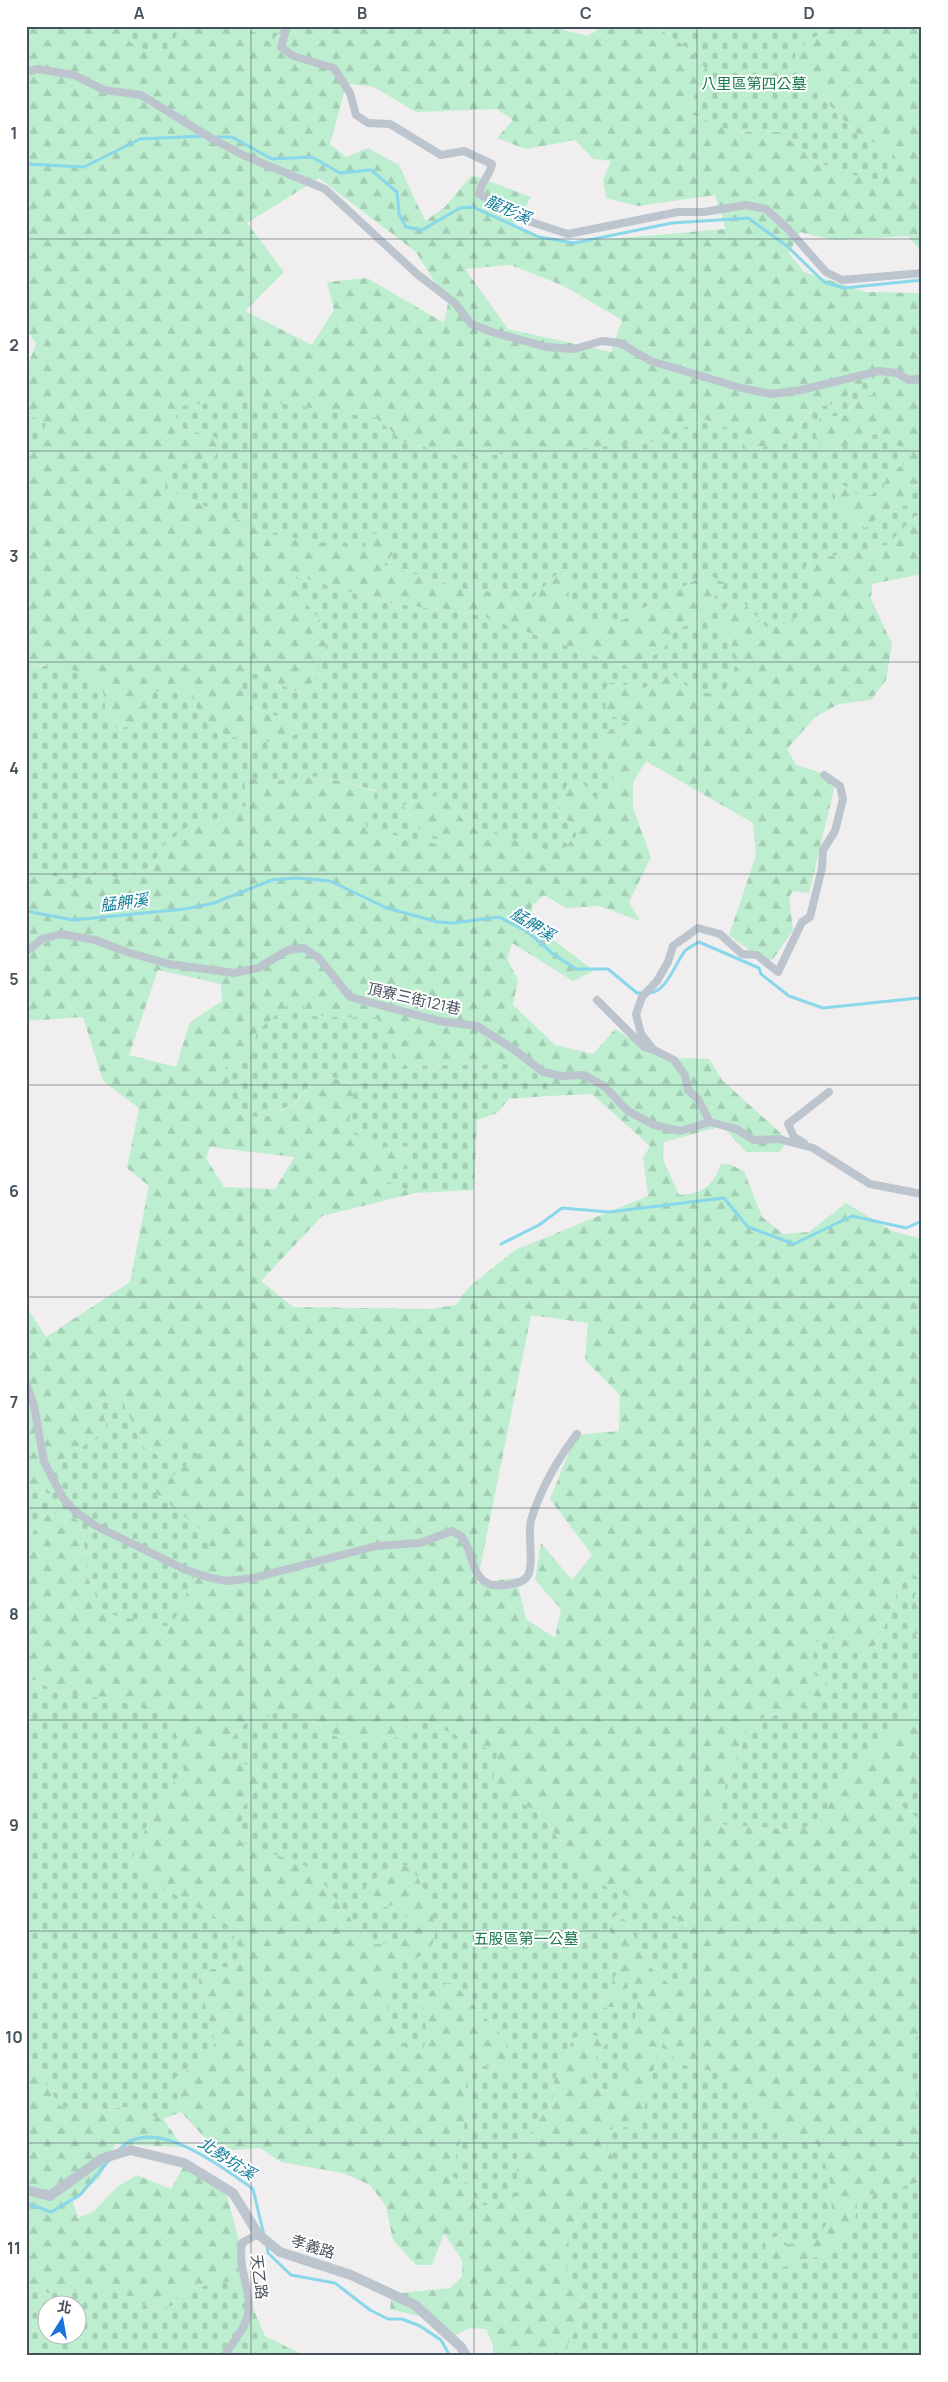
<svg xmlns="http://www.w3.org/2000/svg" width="948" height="2382" font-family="Manrope,'Noto Sans TC',sans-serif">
<defs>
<pattern id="forest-firs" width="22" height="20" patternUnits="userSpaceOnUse" patternTransform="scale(1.25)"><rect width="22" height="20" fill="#bceecf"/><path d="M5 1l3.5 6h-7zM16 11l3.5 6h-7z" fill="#a3ceb4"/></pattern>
<pattern id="cemetery-stones" width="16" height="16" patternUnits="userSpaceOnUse" patternTransform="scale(1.25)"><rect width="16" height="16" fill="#bceecf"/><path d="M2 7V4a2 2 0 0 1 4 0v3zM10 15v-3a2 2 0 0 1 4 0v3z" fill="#a3ceb4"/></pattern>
</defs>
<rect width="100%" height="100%" fill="#f0eeee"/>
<g fill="url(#forest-firs)" fill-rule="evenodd">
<path d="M26,26H125L127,39L166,51L182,26H244L271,42L284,26H563V30L588,36L602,26H655L685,46L708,71L686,112L731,131L782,132L813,159L838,171L894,155L854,131L830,106L818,84L795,59L796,50L831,26H922V252L908,236L834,240L800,232L789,253L804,272L866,292L918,293L922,298V481L909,490L910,505L891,507L865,528L837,507L834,491L844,484L861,497L875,434L833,451L822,449L812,428L820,418L846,415L875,374L836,404L813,407L787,443L747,450L736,431L703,419L650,443L464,457L404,442L376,418L182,428L215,437L219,448L214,458L167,468L371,535L382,532L399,547L384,565L474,592L511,589L533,596L559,572L570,573L622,620L706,574L725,583L698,620L675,631L662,651L630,668L478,615L383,602L297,576L291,585L320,620L327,643L318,676L302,694L256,674L252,708L299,723L297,734L276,743L226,736L198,713L192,690L154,692L140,724L117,729L107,721L100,684L44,665H26V451L35,446L46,424L26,413V369L36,344L26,328ZM351,84L374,87L416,112L497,109L513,120L497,138L525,149L575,140L593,159L611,161L603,180L606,198L638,206L715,195L726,229L563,243L513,227L531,197L472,175L445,207L425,221L399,165L368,148L346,157L330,144L344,93ZM319,178L416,252L448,303L444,323L367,278L327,282L334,310L312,345L245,311L284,272L247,223ZM511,265L564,286L622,320L611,352L508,329L465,269Z"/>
<path d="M922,514V574L872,584L871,599L892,644L886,680L871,700L839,704L815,717L787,749L796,765L833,777L835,785L809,893L793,891L789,897L793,930L773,959L764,961L729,935L756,856L753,823L646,761L633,782V808L651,857L629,902L640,921L600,906L566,908L544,895L532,906L530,922L594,971L573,981L512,943L507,959L518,980L513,1005L555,1045L593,1054L615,1029L664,1058L709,1059L722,1080L788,1140L780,1152H746L722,1126L664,1142L663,1159L679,1195C703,1194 713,1186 721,1164H729L744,1171L762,1217L783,1234L809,1232L846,1203L892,1231L922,1239V1658L910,1612L920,1580L904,1577L878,1643L864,1654L846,1650L831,1635L834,1691L805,1707L750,1722L718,1805L719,1824L799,1830L824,1819L837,1782L922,1705V1784L900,1805L922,1821V2030L919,2031L910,2081L922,2110V2182L859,2197L855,2219L823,2255L770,2271L764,2240L785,2234L784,2245L793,2139L742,2089L715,2072L679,2064L661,2041L640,2125L607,2147L616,2161L602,2182L580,2195L582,2212L569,2236L584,2293L582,2320L561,2356H493V2345L486,2329L470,2328L455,2335L434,2320L390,2309L392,2294L450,2288L462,2277V2260L444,2233L432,2265H416L393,2240L386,2206L370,2185L343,2173L281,2162L260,2148L217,2151L181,2112L175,2078L210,2055L215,2041L198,1980L211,1969L236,1966L134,1871L131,1862L157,1802L184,1769L161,1715L119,1700L59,1693L26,1676V1540L50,1512L81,1521L89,1581L154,1491L164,1459L142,1446L123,1402L101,1401L107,1430L46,1471L51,1494L26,1490V1306L46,1337L130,1282L149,1186L127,1168L139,1108L103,1081L83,1017L26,1021V869L69,880L100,873L123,879L152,866L164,845L190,825L222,821L244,777L271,781L322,776L377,792L364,821L441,839L417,828L403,805L442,793L468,826L576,827L557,812L568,782L618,790L601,742L610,729L630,723L606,714L605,689L610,682L644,688L672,674L695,693L738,660L720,622L727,606L744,603L768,629L813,604L805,568L810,560L887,545L915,516ZM158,970L221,984L222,1001L190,1022L176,1067L129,1055ZM310,1016L377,1019L399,1066L512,1064L546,1076L549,1096L592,1094L650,1146L643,1158L648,1196L515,1250L469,1287L456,1305L431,1309L293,1307L261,1281L322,1216L415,1193L381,1179L410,1164L415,1146L373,1148L355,1086L323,1074L293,1105L262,1118L225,1067L251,1061ZM210,1147L294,1157V1158L275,1189L224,1187L206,1158ZM531,1315L588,1323L585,1360L620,1395L619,1431L576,1435L550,1499L592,1555L572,1580L541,1543L535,1580L561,1609L555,1638L526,1619L516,1578L477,1583ZM304,1715L334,1736L356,1741L396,1738L413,1722L491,1787L543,1815L581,1876L674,1916L651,1968L626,1921L617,1914L609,1923L613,1947L624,1958L599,2008L613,2007L604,2093L593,2078L590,2066L609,2040L591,2034L573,2038L554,2080L553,2099L517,2154V2190L480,2206L468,2185L451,2176L468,2110L465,2074L481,2065L508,2072L506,2040L452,1981L419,1996L427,2036L387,1967C398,1963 418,1960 427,1952C447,1933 424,1881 409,1865L392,1866L367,1885L364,1897L374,1912L370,1945L313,1869L241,1840L243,1807L264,1779L256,1768Z"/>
<path d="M26,2056L61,2106L84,2112L125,2107L163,2119L183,2147L115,2144L100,2177L73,2201L78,2218L94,2211L117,2187L137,2175L171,2189L183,2167L224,2184L245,2264L241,2280L180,2290L173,2305L157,2312L113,2288L49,2293L26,2289Z"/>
</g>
<g fill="url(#cemetery-stones)" fill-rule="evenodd">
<path d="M125,26H182L166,52L140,50L127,39Z"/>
<path d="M244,26H284L271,43Z"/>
<path d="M655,26H831L796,50L795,59L818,84L830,107L854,131L894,155L897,163L880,181L838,171L813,159L782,132L731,131L686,112L708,71L685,46Z"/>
<path d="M875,374L873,395H860L846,415L821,418L813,428L822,449L833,451L875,434L895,439L904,464L887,476L882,493L861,497L844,485L834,491L837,507L865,528L891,507L909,505V490L922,481V514L915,516L887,545L810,560L805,568L814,604L793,620L768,629L744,603L727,606L720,622L738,660L724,693H695L672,674L644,688L610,682L605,689L606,714L631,723L610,729L601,742L618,790L599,803L584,784L568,782L557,812L577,828L576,836L559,853L468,826L442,793L403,805L417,828L441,839L434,844L368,829L364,821L377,791L322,776L271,781L244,777L246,805L222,821L190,825L164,845L152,866L123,879L100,873L69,880L26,869V665C43,665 90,668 99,684C110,699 98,713 117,729L140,724L154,692L178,688L192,690L198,713L226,736L276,743L297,734L299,723L252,708L241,687L244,676L256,674L302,694L318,676L327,643L320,620L291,585L297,576L383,602L478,615L630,668L662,651L675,631L698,620L725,583L706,574L622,620L598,623L568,607L570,573L559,572L533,597L511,589L474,592L384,565L399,547L382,532L371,535L364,547L353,548L272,534L165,489L167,467L214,458L219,448L215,437L182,428L176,417L181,406L252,399L376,418L404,442L464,457L650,443L703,419L736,431L747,450L787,443L814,407L836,404Z"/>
<path d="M26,413L46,424L35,447L26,451Z"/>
<path d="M297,998L310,1016L377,1018L400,1066L512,1064L546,1076L549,1096L509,1099L497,1113L477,1120L474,1190L415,1193L381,1179L410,1164L415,1146L373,1148L348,1129L355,1085L323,1074L293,1104L262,1118L237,1113L225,1067L251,1061L257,1031Z"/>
<path d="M101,1401L123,1402L142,1446L164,1459L185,1437L202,1451L154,1491L212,1539L171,1627L104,1613L89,1581L81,1521L50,1512L26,1540V1490L50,1494L46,1471L107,1430Z"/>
<path d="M912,1574L920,1580L910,1612L922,1658V1705L837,1782L824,1819L799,1830L719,1824L718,1805L750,1722L805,1707L834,1691L813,1673L814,1643L831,1635L846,1650L864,1653L878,1643L904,1577Z"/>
<path d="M26,1676L59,1693L119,1700L161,1715L175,1729L184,1769L157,1802L131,1862L134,1871L228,1925L240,1950L236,1966L211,1969L198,1980L215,2041L210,2055L175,2078L181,2112L163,2119L125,2107L84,2112L61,2106L26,2056Z"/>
<path d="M282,1711L304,1715L334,1736L356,1741L396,1738L413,1722H426L497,1753L492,1787L543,1815L581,1876L675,1916L701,1951L691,1973L670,1985L651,1968L626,1921L617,1914L609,1923L613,1947L624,1958L599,2008L613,2007L627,1979L640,1988L624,2082L604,2093L593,2078L590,2066L609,2040L591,2034L573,2038L554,2080L553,2099L517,2154V2191L511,2201L480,2206L468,2185L451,2176L468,2110L465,2074L481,2065L508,2072L506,2040L452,1981L419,1996L428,2036L421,2054L405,2047L389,2011L387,1966C398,1963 418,1960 427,1952C447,1933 424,1881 408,1865L392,1866L367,1885L364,1897L373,1911L396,1904L411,1923L396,1942L370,1945L313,1869L240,1841L243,1807L264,1779L256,1768L232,1759L230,1740L246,1723Z"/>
<path d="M922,1784V1821L900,1805Z"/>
<path d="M922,2030V2110L910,2081V2046Z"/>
<path d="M661,2040L679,2064L715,2072L742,2089L793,2139L817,2144L829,2175L832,2211L819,2239L784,2245V2234L764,2240L770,2271L823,2255L855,2219L859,2197L922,2182V2356H561L582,2320L584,2293L567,2274L569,2236L582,2212L580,2195L602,2182L616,2161L607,2147V2130L640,2125Z"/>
<path d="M241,2280L265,2336L305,2356H26V2289L49,2293L113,2288L157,2312L173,2305L180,2290ZM48,2304H78V2334H48Z"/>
</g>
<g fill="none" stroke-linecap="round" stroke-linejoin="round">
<g stroke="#89d7eb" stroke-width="3">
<path d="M215,137H232L272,159L312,157L340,173L371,170L397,192L399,214L406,227L422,230L460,208L473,207L539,237L574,243L672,223L748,218L787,246L824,282L844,288L922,280"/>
<path d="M26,164L84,167L140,139L204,136"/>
<path d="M26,911L73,920L185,909L214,903L272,880L297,878L330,881L387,908L438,922L453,923L499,917L528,932L553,954L576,969H608L637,993H643"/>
<path d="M649,993C667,992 675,963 685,951C689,947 694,945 699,942L759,968L761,974L789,996L823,1008L918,998L922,1001"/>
<path d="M501,1244L539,1225L562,1208L609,1212L724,1198L748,1227L794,1244L852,1216L906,1228L922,1221"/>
<path d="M118,2151C151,2111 223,2168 253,2189L264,2235"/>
<path d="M26,2203L51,2212L80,2195L110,2159"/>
<path d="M267,2246L268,2253L291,2275L335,2283L370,2310L388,2319H402L420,2326L441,2340L450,2356"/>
</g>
<g stroke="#bcc5cd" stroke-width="8">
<path d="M287,26L281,47L293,56L334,68L350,93L356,115L368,123L390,124L441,155L464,151L492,164C490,176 481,181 479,194L525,220L568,234L678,212H704L746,205L766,209L787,228L826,272L842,280L922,273"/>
<path d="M26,72L38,69L74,75L104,90L141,95L211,138L245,156L325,189L417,274L456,304L471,324L492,332L546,347L574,349L602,341L620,343L651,361L741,388L772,394L801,390L879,371L897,373L909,380L922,378"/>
<path d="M26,952L42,939L61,934L95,940L130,953L169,964L234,973L258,968L288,950L304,948L319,958L350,997L439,1021L477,1026L512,1048L543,1072L561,1076L584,1075L604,1086L628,1111L654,1125L680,1131L710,1122L736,1129L754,1140L779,1139L813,1148L870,1184L922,1194"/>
<path d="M597,1000L644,1047L654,1050"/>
<path d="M710,1122L698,1099L688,1090L685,1075L674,1060L654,1050L641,1034L636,1014L642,997L657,981L668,962L673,946L698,928L720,934L742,954L757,955L778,972L802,922L810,917L822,868L823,850L835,831L843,799L840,786L824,775"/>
<path d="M804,1143L794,1137L788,1124L829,1092"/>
<path d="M26,1383L34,1405L44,1462L63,1498L75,1511L96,1526L186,1570L211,1578L227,1581L254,1578L376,1546L420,1543L452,1531C455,1533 460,1535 462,1537C473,1551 470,1573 487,1583C496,1588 520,1585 527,1577C535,1565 527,1535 531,1520C541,1488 557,1460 577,1434"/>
<path d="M224,2356C233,2342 248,2325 249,2308C249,2284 238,2268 242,2243L258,2234"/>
</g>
<path stroke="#bcc5cd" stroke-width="10" d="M26,2190L50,2196L101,2159L130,2150L184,2163L233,2193L258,2234L280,2252L351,2275L415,2305L461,2347L466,2356"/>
</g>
<path fill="none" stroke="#46515b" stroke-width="1" stroke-opacity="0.55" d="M251,26V2356M474,26V2356M697,26V2356M26,239H922M26,451H922M26,662H922M26,874H922M26,1085H922M26,1297H922M26,1508H922M26,1720H922M26,1931H922M26,2143H922"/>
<g text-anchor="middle" stroke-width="4" stroke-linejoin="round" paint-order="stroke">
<g font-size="15" fill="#187b49" stroke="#fff">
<text x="754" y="89">八里區第四公墓</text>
<text x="526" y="1944">五股區第一公墓</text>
</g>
<g font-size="15" fill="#46515b" stroke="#fff">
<text transform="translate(414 999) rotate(13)" y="5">頂寮三街121巷</text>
<text transform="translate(313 2247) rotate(18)" y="5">孝義路</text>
<text transform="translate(259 2277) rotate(83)" y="5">天乙路</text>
</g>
<g font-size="16" font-style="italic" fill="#0e7c97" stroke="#fff">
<text transform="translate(508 209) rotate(24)" y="6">龍形溪</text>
<text transform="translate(124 902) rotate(-7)" y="6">艋舺溪</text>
<text transform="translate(533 924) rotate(32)" y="6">艋舺溪</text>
<text transform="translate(227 2158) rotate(33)" y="6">北勢坑溪</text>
</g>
</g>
<rect width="948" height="2382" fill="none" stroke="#ffffff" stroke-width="55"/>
<g transform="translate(62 2320) rotate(11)"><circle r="24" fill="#ffffff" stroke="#b5b9bd"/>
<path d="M0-4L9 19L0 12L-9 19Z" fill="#1b71dd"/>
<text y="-8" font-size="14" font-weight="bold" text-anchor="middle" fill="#46515b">北</text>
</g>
<rect x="28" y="28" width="892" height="2326" fill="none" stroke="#46515b" stroke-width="2"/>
<g font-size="16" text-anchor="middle" font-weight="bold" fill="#46515b">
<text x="139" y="19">A</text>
<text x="362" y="19">B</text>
<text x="586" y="19">C</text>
<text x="809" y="19">D</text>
<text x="14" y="139">1</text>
<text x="14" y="351">2</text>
<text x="14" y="562">3</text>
<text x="14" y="774">4</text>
<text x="14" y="985">5</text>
<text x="14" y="1197">6</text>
<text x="14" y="1408">7</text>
<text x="14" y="1620">8</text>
<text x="14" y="1831">9</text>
<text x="14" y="2043">10</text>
<text x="14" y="2254">11</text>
</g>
</svg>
